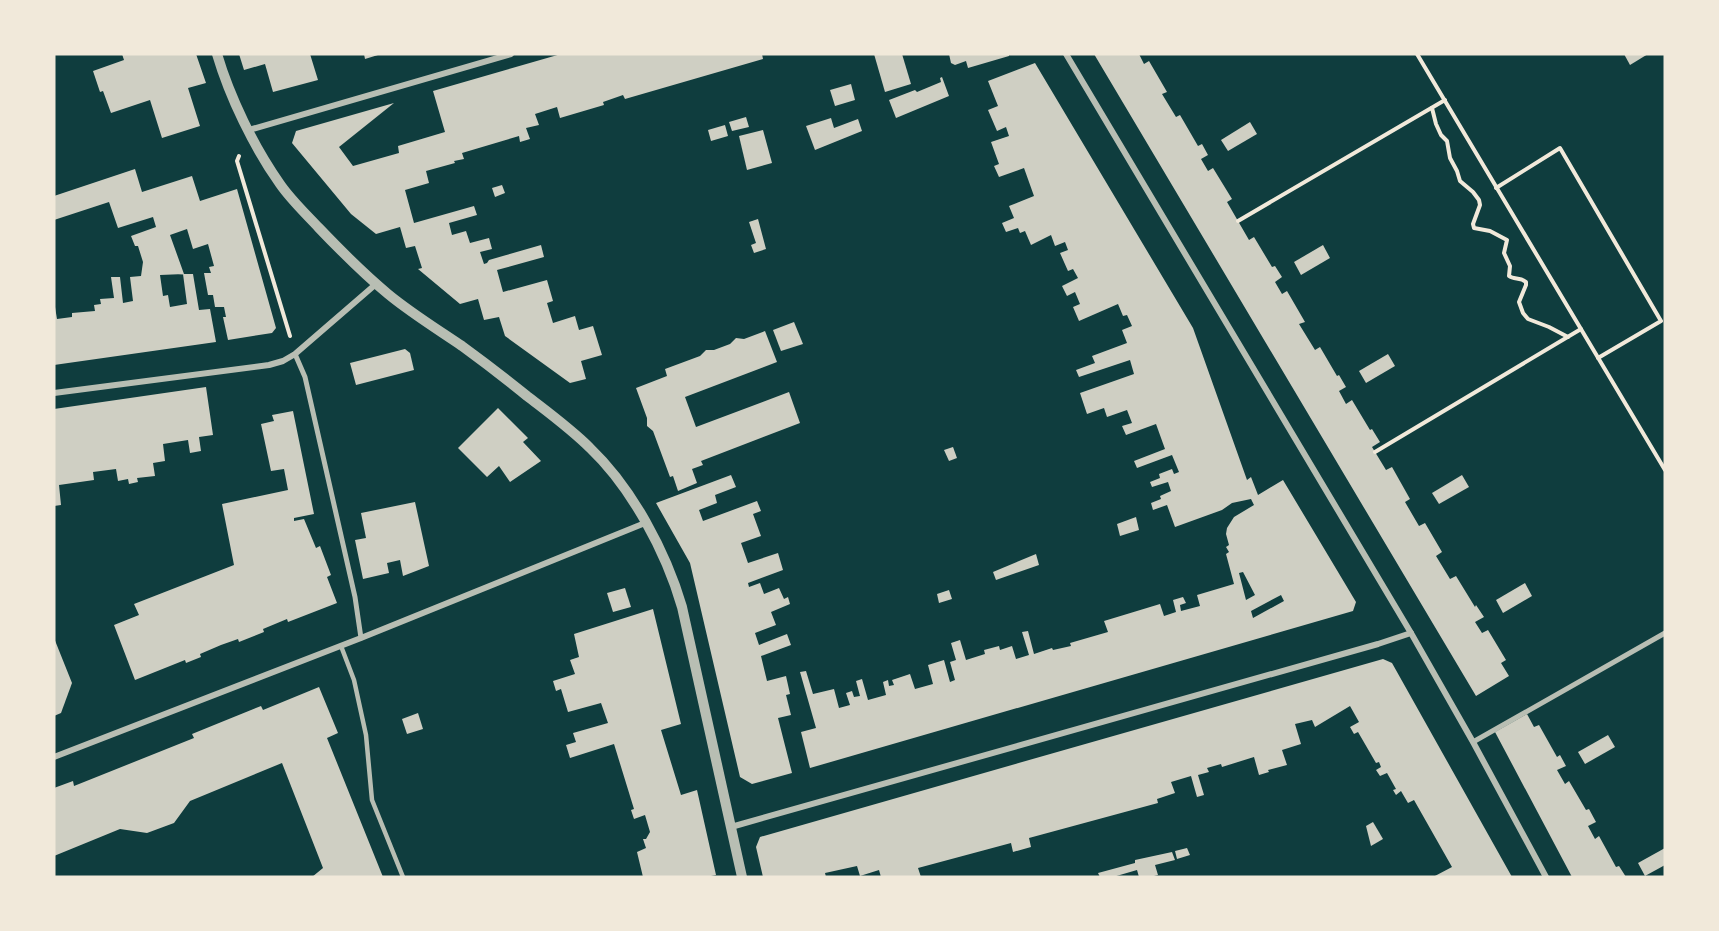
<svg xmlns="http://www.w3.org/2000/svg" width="1719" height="931" font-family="'Sofia Sans Condensed',sans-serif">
<rect width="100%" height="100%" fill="#0f3d3e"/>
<g fill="#cfcfc3" fill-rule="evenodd">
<path d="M122,54H196L206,83L188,88L200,126L162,138L150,100L111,113L103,91L100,92L93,71L124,60Z"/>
<path d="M239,54H310L318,80L273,92L265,64L244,70Z"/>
<path d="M364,54H378V55L365,59Z"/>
<path d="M561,54H762L763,59L625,99L623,95L603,102L604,105L560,118L557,107L535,114L539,125L526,128L530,139L520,142L519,136L462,153L464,159L454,161L455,163L426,171L429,183L405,190L414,223L474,206L477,215L449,223L452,235L466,231L470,243L489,238L492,249L480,252L484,264L487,263L489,260L541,245L544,257L497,270L503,292L547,280L553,301L547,303L553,323L575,316L579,330L593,326L602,355L581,361L586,379L570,383L505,336L499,317L484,320L478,299L460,304L418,269L422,268L415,246L406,248L400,227L376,234L351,214L292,143L296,131L394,103L339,147L353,166L399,153L398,146L445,132L433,91Z"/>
<path d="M874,54H902L911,84L885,92Z"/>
<path d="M949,54H1009V56L968,68L966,61L955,65L951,63Z"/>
<path d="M1094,54H1139L1144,64L1149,61L1167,92L1162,94L1176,117L1180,115L1198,146L1202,144L1208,155L1201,159L1208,171L1213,168L1232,199L1227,202L1249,240L1254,237L1272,267L1275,266L1282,277L1275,282L1282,294L1287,291L1305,322L1299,324L1315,350L1320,347L1337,376L1339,375L1346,387L1339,391L1346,404L1352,400L1370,430L1372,429L1380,442L1372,447L1386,470L1392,467L1410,499L1405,502L1419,526L1425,523L1442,552L1436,556L1450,579L1456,576L1475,607L1476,605L1484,617L1475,622L1482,633L1488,630L1506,660L1501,663L1509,676L1476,696Z"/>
<path d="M1624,54H1648L1630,65Z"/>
<path d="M1035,63L1193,328L1247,480L1251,477L1258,495L1283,480L1356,602L1353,611L810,768L801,732L816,728L800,672L806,671L813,694L834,689L839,708L850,705L846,693L852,691L854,697L860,696L856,681L862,679L868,700L886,695L883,682L888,680L889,686L894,685L892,680L910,674L915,689L933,684L928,665L944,660L950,682L955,680L950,662L956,660L951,643L960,640L966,660L985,654L984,650L999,646L1000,650L1012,646L1016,659L1029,655L1022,632L1028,631L1034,654L1052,648L1053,650L1071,646L1070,643L1108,632L1104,621L1160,604L1164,616L1176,612L1173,600L1183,597L1186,603L1180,605L1181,611L1200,606L1197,595L1234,584L1226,554L1229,552L1226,547L1229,545L1226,534L1227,528L1234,517L1254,505L1251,499L1232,503L1222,510L1175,527L1167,505L1153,510L1151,503L1161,499L1160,496L1171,491L1168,482L1152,487L1150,482L1160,478L1159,474L1172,469L1174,474L1179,472L1172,455L1137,468L1134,461L1165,449L1156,424L1126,435L1122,426L1132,423L1127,410L1107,417L1104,408L1087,414L1080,393L1134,374L1130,360L1079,377L1076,370L1095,363L1092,356L1127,343L1122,330L1132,326L1127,315L1123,316L1118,304L1079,321L1073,307L1080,304L1075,292L1067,296L1062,286L1078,278L1073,269L1068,271L1060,253L1068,250L1065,242L1055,246L1051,235L1031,245L1025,231L1020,233L1018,228L1006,232L1002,223L1014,218L1009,206L1034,196L1024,168L999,177L994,166L999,164L991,142L1009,136L1006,127L997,131L988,110L998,106L988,81ZM1243,572L1255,595L1246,600L1239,573ZM1281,595L1284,601L1253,618L1251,611Z"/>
<path d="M942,77L949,96L896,118L889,100L915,90L917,92L941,82L940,78Z"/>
<path d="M851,84L855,100L835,106L830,90Z"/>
<path d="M746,117L749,127L732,131L729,122Z"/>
<path d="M831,118L834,128L858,119L862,131L815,150L806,126Z"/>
<path d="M1250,122L1257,134L1228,151L1221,140Z"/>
<path d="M725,125L728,136L711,141L708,130Z"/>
<path d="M763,130L772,163L747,170L739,136Z"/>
<path d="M135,169L142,192L192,176L200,201L237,189L276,328L272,333L228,340L223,317H226L224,307H215L213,295H208L204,273H211L209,267L214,266L208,244L193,249L187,229L170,235L184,274L160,275L163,296L168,295L170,307L187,304L183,274H193L199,310L210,309L216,342L54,365V307H55L57,319L72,317V313L95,311L94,305L101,304L100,299L114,298L111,277H120L123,303L133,301L130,277L141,276L143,262L138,246H135L131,236L156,227L153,217L118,228L109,202L54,220V196Z"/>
<path d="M502,185L505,193L495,197L492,188Z"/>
<path d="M758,219L766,249L754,253L751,245L756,243L749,222Z"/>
<path d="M1323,245L1330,258L1301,275L1294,262Z"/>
<path d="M794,322L803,344L781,351L773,330Z"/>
<path d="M765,331L777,362L685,397L696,427L789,392L800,423L701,461L703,465L692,469L697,483L678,491L673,476L670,477L653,431L647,426V418L636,388L667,376L665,369L700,356L706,350H714L730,344L736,338L744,339Z"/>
<path d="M405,349L410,353L414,370L356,385L350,363Z"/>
<path d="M1388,354L1395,366L1366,383L1359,371Z"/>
<path d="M206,387L213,435L199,437L201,451L190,453L188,440L163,444L165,461L153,463L155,476L137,478L138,482L129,484L128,479L118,481L116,469L93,472L94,480L59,485L61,505L54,506V409Z"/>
<path d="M498,408L528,438L523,442L541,461L510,482L499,466L487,477L458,448Z"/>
<path d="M293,411L314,514L294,518V521L304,519L316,548L320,546L331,575L327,577L337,603L288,622L287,619L263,629L264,632L239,642L238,639L221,645L200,654L201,657L186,663L185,660L135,680L114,625L139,615L134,604L234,565L222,504L288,490L284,469L271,471L261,424L274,421L272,415Z"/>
<path d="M953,447L957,458L949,461L944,450Z"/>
<path d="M731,475L736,487L715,495L717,503L699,510L703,521L757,501L761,511L753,514L761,536L741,543L748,563L778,553L783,570L748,583L749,587L760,583L764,594L779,588L784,599L788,597L790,604L771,612L776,625L755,633L759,645L787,634L791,645L761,656L767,681L786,676L790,694L786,695L791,715L778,718L792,773L752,784L740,777L690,563L656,503Z"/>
<path d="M1462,475L1469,487L1439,504L1432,493Z"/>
<path d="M415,502L429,566L403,576L400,560L387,563L389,573L363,579L355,540L366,538L361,513Z"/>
<path d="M1136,517L1139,530L1120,536L1117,524Z"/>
<path d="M1036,554L1039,565L996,580L993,572Z"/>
<path d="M1525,583L1532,596L1503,613L1496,600Z"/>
<path d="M625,588L631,607L613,612L607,593Z"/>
<path d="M949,590L952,599L939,603L937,594Z"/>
<path d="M653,609L681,724L661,730L681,795L697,790L716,875L706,877H643L637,852L646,848L643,839H646L650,832L645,815L634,819L631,810L634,809L614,744L570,758L566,745L576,742L573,733L608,723L601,703L568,712L561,689L556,691L553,681L575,674L570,660L579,657L574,634Z"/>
<path d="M54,638L72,683L61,713L54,716Z"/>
<path d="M1383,659L1392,663L1512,877H1433L1452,867L1414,800L1408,803L1401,791L1396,795L1393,790L1396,789L1387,773L1380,776L1376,770L1381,767L1379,762L1376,763L1358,732L1354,734L1350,727L1359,722L1350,706L1315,727L1312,720L1295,724L1301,744L1282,750L1287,765L1268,770L1269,772L1259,775L1254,757L1222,767L1221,764L1207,768L1209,772L1198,775L1204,795L1197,797L1191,776L1171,782L1175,793L1157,799L1158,803L1029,838L1031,847L1013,852L1011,843L918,868L921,877H881L879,870L860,876L857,866L825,873L826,877H763L756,847L760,837Z"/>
<path d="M319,687L338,733L327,738L383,877H312L323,868L282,763L190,801L174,823L147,833L120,829L54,856V788L73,781L74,786L194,738L192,734L219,723L261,706L263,710Z"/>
<path d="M418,713L423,729L407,734L402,719Z"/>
<path d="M1527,714L1534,727L1539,725L1557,757L1560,755L1566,766L1557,770L1565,784L1569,781L1586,810L1589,809L1596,822L1588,826L1595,839L1599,836L1616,867L1619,866L1626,877H1572L1495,732Z"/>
<path d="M1608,735L1615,747L1585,764L1578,752Z"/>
<path d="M1373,822L1383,839L1371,846L1366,826Z"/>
<path d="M1187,848L1190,855L1177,859L1175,851Z"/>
<path d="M1665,848V865L1645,876L1638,863Z"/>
<path d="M1172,852L1175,860L1155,865L1158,875L1150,877H1139L1137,870L1113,877H1100L1098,873L1135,863V860Z"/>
</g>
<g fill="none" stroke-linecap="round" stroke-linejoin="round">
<g stroke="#f1e9da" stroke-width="4">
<path d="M1417,54L1665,470"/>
<path d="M1432,108L1436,124L1441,135L1447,141L1450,158L1457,171L1460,181L1473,192L1479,200L1480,205L1473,224L1474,228L1490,231L1507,240L1504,253L1510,266L1509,276C1514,280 1520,277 1526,282V285L1519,302L1523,313L1528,319L1549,327L1568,337"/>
<path d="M239,156L237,161L290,336"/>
<path d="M1496,188L1560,148L1661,321L1598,358"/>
<path d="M1238,221L1445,100"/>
<path d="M1375,452L1581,329"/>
</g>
<path stroke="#b8beb3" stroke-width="4.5" d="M341,646L354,680L366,735L372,800L403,877"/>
<g stroke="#b8beb3" stroke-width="5">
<path d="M295,354L305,377L355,597L361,638"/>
<path d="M1473,742L1665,633"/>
</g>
<g stroke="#b8beb3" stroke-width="6">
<path d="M1066,54L1411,633L1473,742L1546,877"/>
<path d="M249,130L511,54"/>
<path d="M54,393L269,365L283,361L295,354L376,284"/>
<path d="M54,757L361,638L645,523"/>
<path d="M731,827L1378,644L1411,633"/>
</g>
<path stroke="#b8beb3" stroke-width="10" d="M217,54C230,98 254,147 280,184C291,200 306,214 319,228C341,251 364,274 388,294C411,313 437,329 462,346C484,362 506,379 527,396C549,413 571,429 590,448C632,488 666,552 682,607L742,877"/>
</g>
<rect width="1719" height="931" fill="none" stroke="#f1e9da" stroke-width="111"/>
</svg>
